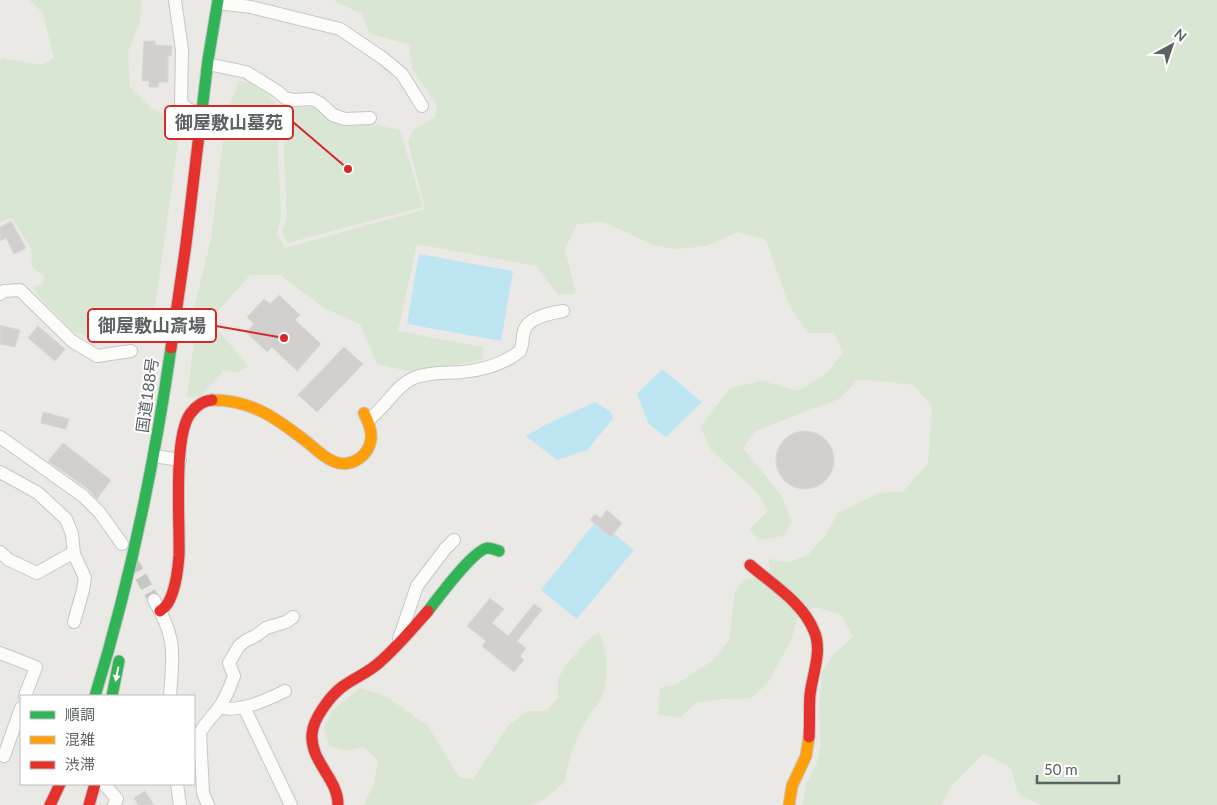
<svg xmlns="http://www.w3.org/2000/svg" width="1217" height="805" font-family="Lato,'Noto Sans JP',sans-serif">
<rect width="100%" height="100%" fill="#ebe9e6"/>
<g fill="#d8e6d3">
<path d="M29,0H142L140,21L128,52L130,87L152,109L181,121L152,329L134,324L116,323L98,341L72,330L42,300L33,288L42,284L45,277L32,267L31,248L12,218L0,222V61L2,58L42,65L54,58L43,13Z"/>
<path d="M333,0H1217V805H1041L1018,794L1011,768L984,753L952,785L941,805H802L806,785L816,765L821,745L819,711L822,672L833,655L853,637L841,615L816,607L798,616L791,641L767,684L751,698L723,699L696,703L679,718L658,714L660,688L675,685L712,661L729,640L735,591L744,580L758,577L770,569L768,559L787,562L807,556L825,536L838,513L879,493L903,492L928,463L932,407L914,385L858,379L839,399L755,431L743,448L781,495L792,522L783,536L759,540L749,530L768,511L757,492L711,450L700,427L730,388L762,381L798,391L827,373L843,352L834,333H808L789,305L766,240L738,232L706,246L678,249L655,246L604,222L577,224L565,249L576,294L558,295L536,266L417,244L398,331L483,347V360L411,372L377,364L360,324L326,309L280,275H250L210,320L248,366L239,372L224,370L202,396L187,397L194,343L190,325L211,239L226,116L239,81L256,83L276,103L281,216L277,233L285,248L425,209L408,143L412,131L435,117L437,105L412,69L409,44L370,34L362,14Z"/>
<path d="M282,106L315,107L326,118L338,123L350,126L371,124L400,130L423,207L287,243L282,231L287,218Z"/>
<path d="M599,632C608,653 611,681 599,702C595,709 589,714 586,721C574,740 568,761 565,782L543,800L530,805H363L374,784L378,760L363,747L345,751L329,746L324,728L332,711L360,688L384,695L428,726L459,777L473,779L508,726L527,711H547L558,697V678L570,660L590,638Z"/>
</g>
<g fill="#bee5f2">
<path d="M419,254L513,271L501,341L407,324Z"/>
<path d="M662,369L702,402L666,437L649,424L637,394Z"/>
<path d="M595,402L611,412L613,419L587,450L557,460L526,436L549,423Z"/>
<path d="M597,520L634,550L577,619L541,590Z"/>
</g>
<g fill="#d2d0cf" stroke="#dad8d6">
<path d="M144,41H155V45L172,46L171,56H168V82H159L158,87H149V81H142Z"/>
<path d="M11,221L26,248L14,254L6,238L0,241V227Z"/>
<path d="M279,295L300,315L295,320L321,344L297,371L272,347L267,352L246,332L254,324L247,317L264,299L270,304Z"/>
<path d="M0,325L20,330L15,347L0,344Z"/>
<path d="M38,326L65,349L55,361L28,338Z"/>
<path d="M344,347L363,364L317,412L298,395Z"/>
<path d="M43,412L69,419L66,429L41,423Z"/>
<circle cx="805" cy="460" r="29"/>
<path d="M63,443L111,480L97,499L88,489L48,461Z"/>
<path d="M607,510L622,523L611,537L590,520L595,514L601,518Z"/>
<path d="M490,598L504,609L492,623L508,636L534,604L542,610L517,641L526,648L520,656L524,660L514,672L482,646L486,641L467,626Z"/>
<path d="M145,791L154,805H138L134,798Z"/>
</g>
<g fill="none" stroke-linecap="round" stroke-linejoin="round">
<path stroke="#c7c7c5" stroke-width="12" stroke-dasharray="12 6" stroke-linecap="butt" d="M132,561L154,600"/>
<defs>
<g id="street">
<path d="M175,0L182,50L181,103L188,109L201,114"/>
<path d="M218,3L251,7L340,29L384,59L402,74L422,106"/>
<path d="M208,64L246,72L277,91L285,98L294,100L312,99L320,103L333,115L345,119L370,118"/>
<path d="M0,294L4,291L20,290L72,341L97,356L131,351"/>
<path d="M368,420C386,408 395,385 416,377C431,372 447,373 462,372C483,370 504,364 520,351C523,345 522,338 524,331C528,317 551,313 563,311"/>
<path d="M0,437L83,496L100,513L122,544"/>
<path d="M154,456L180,460"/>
<path d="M0,472L38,493L66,519L72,534L74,554L85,578L83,590L74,622"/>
<path d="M0,552L9,560L37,573L69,555L74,554"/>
<path d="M154,600C177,639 173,653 170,696"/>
<path d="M399,639L417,586L445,549L454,540"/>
<path d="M0,653L36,667L25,696"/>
<path d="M219,707C237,714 269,699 285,691"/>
<path d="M244,707L291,805"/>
<path d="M4,756L21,708"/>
<path d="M104,784L117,799L114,805"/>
<path d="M177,784L180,805"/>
<path d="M208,805L203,793L200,733C205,723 212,717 219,708C226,698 230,687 234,676L229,663L239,646L245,641L257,635L266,628L286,622L293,617"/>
</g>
<g id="fast">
<path d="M198,143L208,60L218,0"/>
<path d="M428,611C438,598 474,549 488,548C491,548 496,550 499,551"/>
<path d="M95,696C130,582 154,466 171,348"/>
<path d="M112,696L119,661"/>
</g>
<g id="slow">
<path d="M212,400C252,400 276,418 307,442C316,449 324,458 335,462C351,468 369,456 371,439C372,430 368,421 364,413"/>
<path d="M789,805L792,786L806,756L809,737"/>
</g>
<g id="jam">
<path d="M171,348L186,244L198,143"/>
<path d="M750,565C772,584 803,603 814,631C823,651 812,675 810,695C809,709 810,723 809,737"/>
<path d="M160,611C163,609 166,606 168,603C176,589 178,570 179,555C180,523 173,438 190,414C195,407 202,401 212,400"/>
<path d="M50,805L60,784"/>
<path d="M89,805L95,784"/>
<path d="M338,805C338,778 310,762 312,734C313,719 330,696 342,687C354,678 370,672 381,661C398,646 413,628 428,611"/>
</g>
</defs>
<use href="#street" stroke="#c7c7c6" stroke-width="14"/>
<use href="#fast" stroke="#c7c7c6" stroke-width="13"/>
<use href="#slow" stroke="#c7c7c6" stroke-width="13"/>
<use href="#jam" stroke="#c7c7c6" stroke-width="13"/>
<use href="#street" stroke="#fcfcfb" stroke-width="12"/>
<use href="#fast" stroke="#30b455" stroke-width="11"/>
<use href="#slow" stroke="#ff9f0a" stroke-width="11"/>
<use href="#jam" stroke="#e5322d" stroke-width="11"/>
</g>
<defs><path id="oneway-solid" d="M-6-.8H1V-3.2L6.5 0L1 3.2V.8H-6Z" transform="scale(1.25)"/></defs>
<use fill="#fff" href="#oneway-solid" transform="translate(117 674) rotate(101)"/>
<g text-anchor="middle" stroke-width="4" stroke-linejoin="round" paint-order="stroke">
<g font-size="16" fill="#5c6163" stroke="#fff">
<text transform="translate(147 395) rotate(-82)" y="6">国道188号</text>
</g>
</g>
<path fill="none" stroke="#d62828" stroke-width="2" d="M348 169L293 122M284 338L216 326"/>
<g fill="#d62828" stroke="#fff" stroke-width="2">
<circle cx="348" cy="169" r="5"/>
<circle cx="284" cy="338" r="5"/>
</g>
<g fill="#fff" stroke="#d62828" stroke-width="2">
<rect x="165" y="106" width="128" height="33" rx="5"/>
<rect x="88" y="309" width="128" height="33" rx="5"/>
</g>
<g font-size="18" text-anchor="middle" font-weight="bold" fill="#5c6163">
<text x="229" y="129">御屋敷山墓苑</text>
<text x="152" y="332">御屋敷山斎場</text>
</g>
<rect x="20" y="695" width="175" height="90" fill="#ffffff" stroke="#bec0c1"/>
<rect x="30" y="711" width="25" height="8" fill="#30b455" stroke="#bec0c1"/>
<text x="65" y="720" font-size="15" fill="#5c6163">順調</text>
<rect x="30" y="736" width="25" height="8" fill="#ff9f0a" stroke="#bec0c1"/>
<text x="65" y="745" font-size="15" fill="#5c6163">混雑</text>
<rect x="30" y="761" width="25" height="8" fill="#e5322d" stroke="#bec0c1"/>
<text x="65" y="770" font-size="15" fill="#5c6163">渋滞</text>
<g transform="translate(1172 45) rotate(40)" stroke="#ffffff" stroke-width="4" paint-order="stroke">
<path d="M0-4L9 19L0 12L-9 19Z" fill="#5c6163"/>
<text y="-8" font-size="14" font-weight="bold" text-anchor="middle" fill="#5c6163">N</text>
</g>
<path d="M1037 775v8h82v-8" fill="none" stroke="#5c6163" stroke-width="2.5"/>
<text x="1044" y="775" font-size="15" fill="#5c6163" stroke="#ffffff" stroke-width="4" paint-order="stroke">50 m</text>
</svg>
